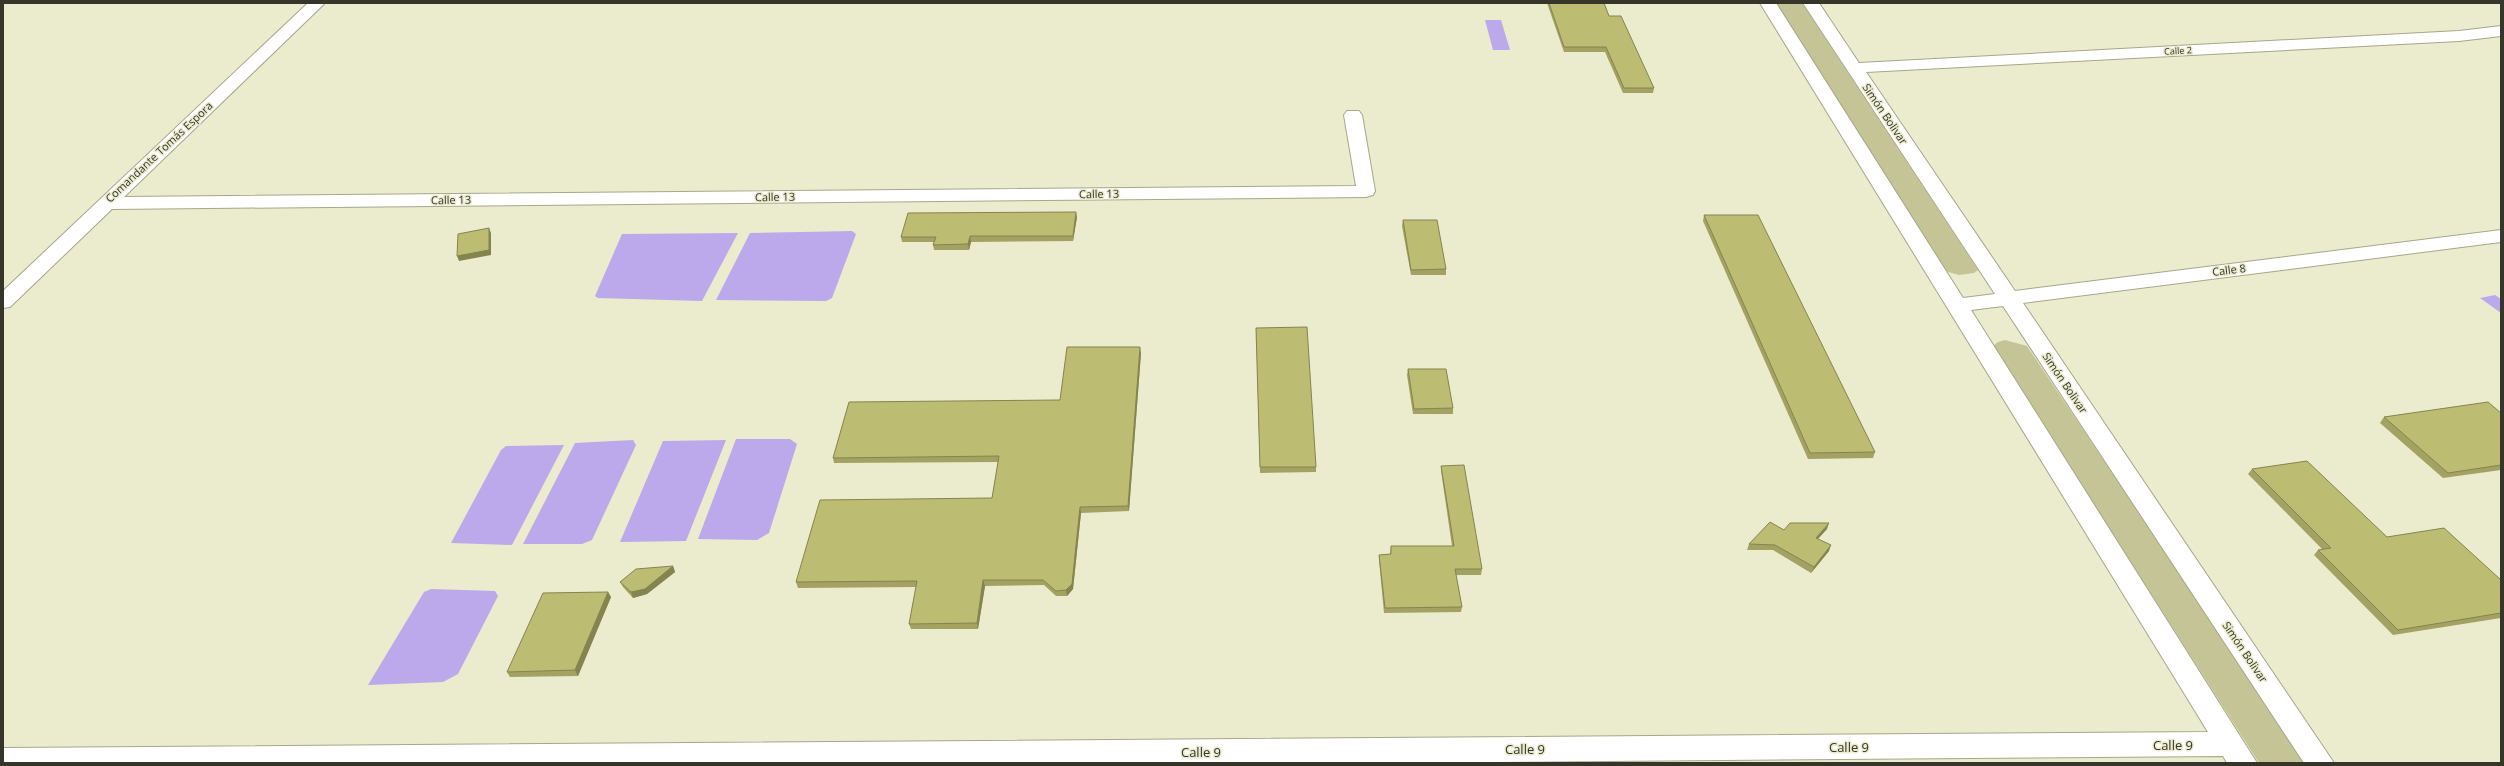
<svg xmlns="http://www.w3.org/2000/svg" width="2504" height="766" font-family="'Open Sans',sans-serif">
<rect width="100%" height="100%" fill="#ebebce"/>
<g fill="#c4c496">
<path d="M1776,3H1802L1978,270L1974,273L1959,275L1945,271Z"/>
<path d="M2005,340L2027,346L2307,763H2259L1993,346L1998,342Z"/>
</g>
<g fill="#bba9eb">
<path d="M1485,20H1501L1510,50H1493Z"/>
<path d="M852,231L856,234L832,298L826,301L716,300L750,233Z"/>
<path d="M738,233L702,301L598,298L595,296L622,234Z"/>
<path d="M2495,295L2501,299V313L2480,298Z"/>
<path d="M736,439H790L797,444L769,533L757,540L698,539Z"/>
<path d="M633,440L636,445L592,540L582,544H523L575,443Z"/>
<path d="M726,440L686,541L620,542L663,441Z"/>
<path d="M564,445L512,545L451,543L501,450L506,446Z"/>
<path d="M431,589L495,591L498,596L458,674L443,682L368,685L424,592Z"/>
</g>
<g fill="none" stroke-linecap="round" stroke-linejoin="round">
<defs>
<g id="minor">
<path d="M308,3H325L124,197L1356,186L1344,115L1347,111H1359L1362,115L1375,191L1373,195L1366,197L112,209L10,307L3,308V291Z"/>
<path d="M1760,3H1776L1963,298L1995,294L1803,3H1819L1859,63L2459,31L2501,26V36L2459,41L1866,72L2015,291L2501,230V242L2023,303L2334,763H2304L2003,306L1971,310L2257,763H2227L2223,756L1360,763H3V748L2208,732Z"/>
</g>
</defs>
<use href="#minor" stroke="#a6a78b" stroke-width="2"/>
<use href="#minor" fill="#fff" fill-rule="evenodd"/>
</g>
<g fill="#a3a263">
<path d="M1547,3H1604L1609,16L1654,88L1653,93H1623L1605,52H1564Z"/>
<path d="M1704,215L1875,452L1873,458L1808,459L1703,221Z"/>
<path d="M1077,217L1073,241L971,242L969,250H934L933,245L934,242H902L901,237Z"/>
<path d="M1403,220L1446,269V275H1411L1402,226Z"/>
<path d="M1256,328L1316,467V472L1260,473Z"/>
<path d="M1141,353L1129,511L1081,513L1073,589L1067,596H1056L1044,585L985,586L978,629H911L909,624L916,587L798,588L796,582L992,498L998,462L834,463L833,458L1060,400Z"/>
<path d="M1408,369L1453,408V414H1413L1407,375Z"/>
<path d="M2501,413V470L2443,478L2380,423L2384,417Z"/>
<path d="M1441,466L1482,569L1481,575H1456L1462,607L1461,612L1384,613L1379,560V555L1390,554L1391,546H1452L1441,471Z"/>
<path d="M2252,469L2387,537L2501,580V618L2393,635L2314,555L2318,550L2322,549L2248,474Z"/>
<path d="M1827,529L1818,539L1829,551L1811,573L1773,550H1747L1749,544Z"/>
<path d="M673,566L675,572L647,594L633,598L623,587L620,582Z"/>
<path d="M608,592L611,597L578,676L510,677L507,672Z"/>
</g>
<g fill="#848450">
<path d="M1076,212L1077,217L1073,241V236Z"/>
<path d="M489,228L491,233V255L459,261L457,256Z"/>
<path d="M970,236L971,242L969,250L968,244Z"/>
<path d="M1140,347L1141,353L1129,511L1128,506Z"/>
<path d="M1080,507L1081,513L1073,589L1067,596L1066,590Z"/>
<path d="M1829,523L1827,529L1814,543L1816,538Z"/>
<path d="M1831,545L1829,551L1811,573L1814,567Z"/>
<path d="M673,566L675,572L647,594L633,598L631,592Z"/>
<path d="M983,580L985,586L978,629L977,623Z"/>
<path d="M608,592L611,597L578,676L575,670Z"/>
</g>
<g fill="#bdbc73" stroke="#848450">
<path d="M1549,3H1604L1609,16H1621L1654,88H1624L1606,47H1564Z"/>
<path d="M1076,212L1073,236H970L968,244L933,245L936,237H901L908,213Z"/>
<path d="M1704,215H1758L1875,452L1810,453Z"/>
<path d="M1403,220H1437L1446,269L1411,270Z"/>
<path d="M489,228V250L457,256L458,234Z"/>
<path d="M1307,327L1316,467H1260L1256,328Z"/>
<path d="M1067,347H1140L1128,506L1080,507L1072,584L1066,590L1056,591L1043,580H983L977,623L909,624L917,581L796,582L820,500L992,498L999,456L833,458L849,402L1060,400Z"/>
<path d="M1408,369H1446L1453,408L1414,409Z"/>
<path d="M2488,402L2501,413V465L2448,473L2384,417Z"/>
<path d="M2307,461L2387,537L2444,528L2501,580V613L2398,630L2318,550L2331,548L2252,469Z"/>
<path d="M1464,465L1482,569H1455L1462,607L1385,608L1379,555L1391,554V546H1454L1441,466Z"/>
<path d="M1770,522L1784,530L1790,523H1829L1816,538L1831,545L1814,567L1775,545L1749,544Z"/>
<path d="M673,566L645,589L631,592L620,582L636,569Z"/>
<path d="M608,592L575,670L507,672L543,593Z"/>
</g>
<g text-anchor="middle" stroke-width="3" stroke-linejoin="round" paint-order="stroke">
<g font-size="9" fill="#35352a" stroke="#ebebce">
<text transform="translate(2178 51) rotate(-3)" y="3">Calle 2</text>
</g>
<g font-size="11" fill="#35352a" stroke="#ebebce">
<text transform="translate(1885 114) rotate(56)" y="4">Simón Bolivar</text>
<text transform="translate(159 152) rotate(-43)" y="4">Comandante Tomás Espora</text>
<text transform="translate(1099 194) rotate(-1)" y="4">Calle 13</text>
<text transform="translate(775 197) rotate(-1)" y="4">Calle 13</text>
<text transform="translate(451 200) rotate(-1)" y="4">Calle 13</text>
<text transform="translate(2229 270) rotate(-7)" y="4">Calle 8</text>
<text transform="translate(2065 383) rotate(56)" y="4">Simón Bolivar</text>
<text transform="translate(2245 652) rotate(56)" y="4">Simón Bolivar</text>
</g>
<g font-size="13" fill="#35352a" stroke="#ebebce">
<text x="2173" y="750">Calle 9</text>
<text x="1849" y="752">Calle 9</text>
<text x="1525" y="754">Calle 9</text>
<text x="1201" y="757">Calle 9</text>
</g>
</g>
<rect width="2504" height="766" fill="none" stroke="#35352a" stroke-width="8"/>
</svg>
